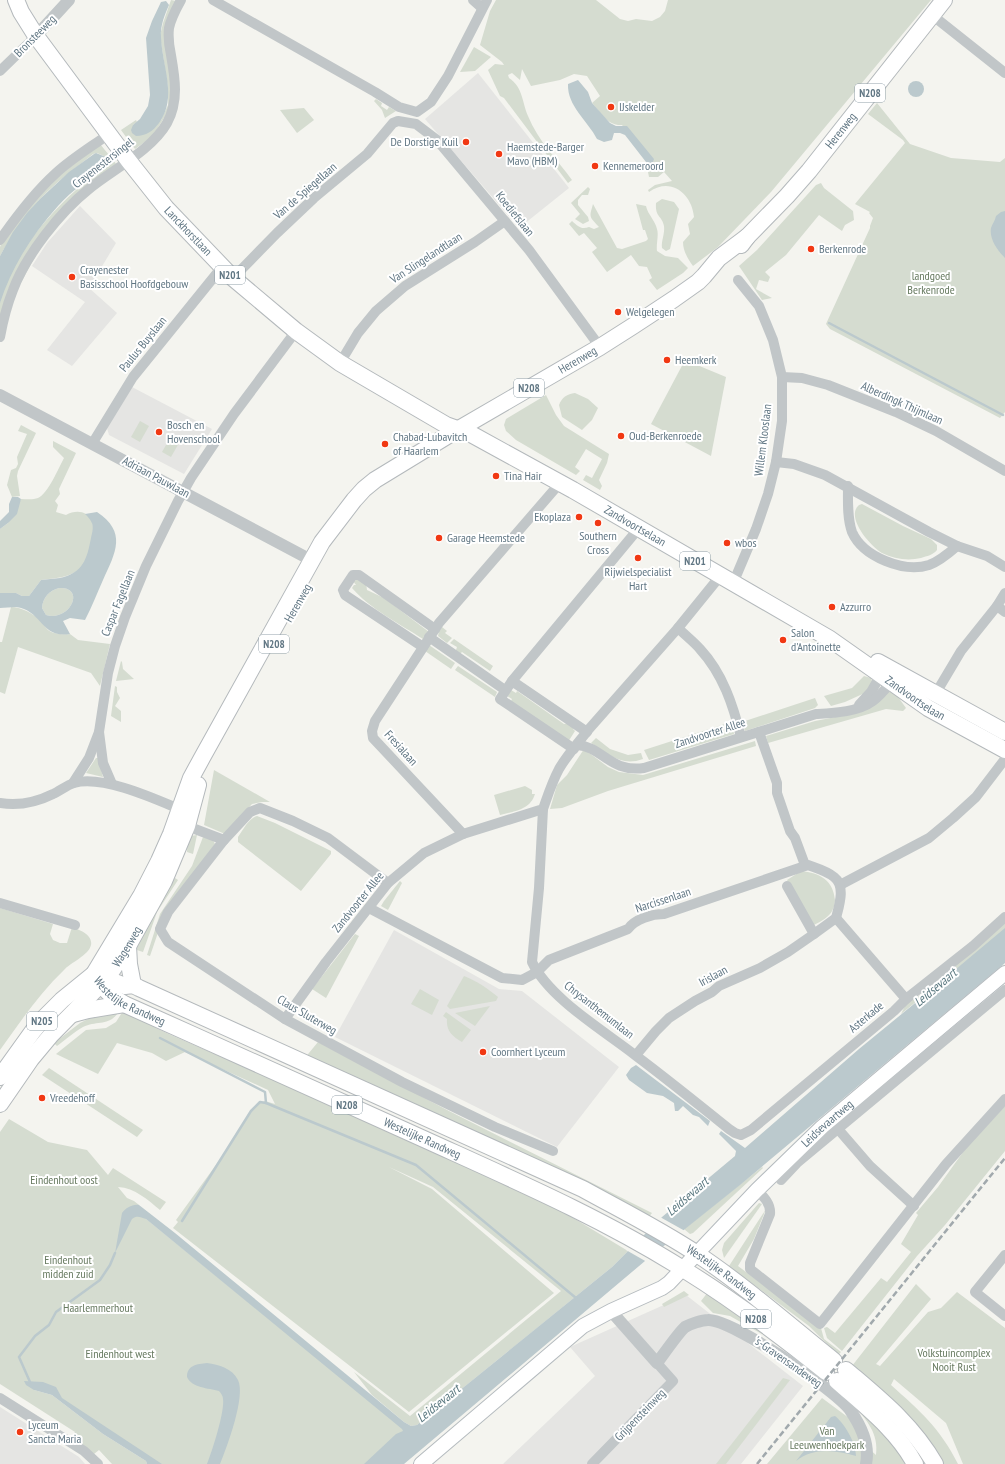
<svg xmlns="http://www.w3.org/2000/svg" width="1005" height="1464" font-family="'PT Sans Narrow',sans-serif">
<rect width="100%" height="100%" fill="#f4f4ef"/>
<g fill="#e5e5e3">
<path d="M478,73L569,188L519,228L425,119Z"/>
<path d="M80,206L116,243L89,288L117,313L72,366L47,350L85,302L32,266L47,243Z"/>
<path d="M132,387L212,429L184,474L109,435L107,428Z"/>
<path d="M394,930L499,989L522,991L619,1067L557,1147L335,1037Z"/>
<path d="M686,1295L803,1386L741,1464H503L595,1376L570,1347Z"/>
<path d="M0,1407L79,1457L85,1464H0Z"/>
</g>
<g fill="#d5dcd0">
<path d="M171,0L176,1L173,7V87L170,108L153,136L135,149L121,130L136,120L137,122L133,125L161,120L168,105V88L160,36L163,23Z"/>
<path d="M496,0H596L620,19L628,21L636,19L652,21L660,17L665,11L668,0H931L771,192L718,247L693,266C688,259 683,251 683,242L690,234L688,224L694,217C692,194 671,176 649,192L648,190L655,185L672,181L664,172L658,177H649L646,162L650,163L622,125C608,126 601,113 592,103L600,96L587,76L574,74L560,80L531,86L522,69L520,80L512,73L508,75L509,78C523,87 522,102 528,116C538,141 557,159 572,180L568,183L504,98L500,96L488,70L495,64L504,65L502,62L480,45L490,11Z"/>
<path d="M474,47L491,57L475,71L460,72Z"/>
<path d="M376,99L382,103L381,106L387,110L389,107L396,111L385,118L382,110L374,101Z"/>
<path d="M877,103L910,144L951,158L1000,162L1005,158V412L1000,418L830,329L826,324L870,228V226L873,218L869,213L870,212L855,204L905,143L903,140L868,114Z"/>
<path d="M304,108L314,120L297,133L280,110Z"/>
<path d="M100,144L117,165L59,213L0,321C0,315 0,308 0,302C9,260 45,218 76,190C86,180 101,174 107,161L106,157L97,153L93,154C86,160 77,166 69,173C38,197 19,222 0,256V247L2,242L21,215L52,181Z"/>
<path d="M821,183L824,188L853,211L854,220L845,225L842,231L819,215L786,255L765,272L770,277L768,282L759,280L756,289L772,298L762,300L739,266L757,250L816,185Z"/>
<path d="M588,187L590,189L588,195H582L578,200V205L588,217L589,221L583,224L575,219L580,214L571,203Z"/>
<path d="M662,199L674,202L679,209L670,249L666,251L662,248C661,241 665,234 664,226C662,215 655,218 656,203Z"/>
<path d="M593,204L617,248L622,249L646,241L648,239L645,230H643L636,204L646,206C648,215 655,220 657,229C659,235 656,244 657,251L665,256L678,258L688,268L683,273L657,290L649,280L652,278L647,267L639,266L631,255L607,272L592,252L597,248L584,233L579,236L569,224L572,221C578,226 581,230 589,227L594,229L599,227C589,216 589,218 593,204Z"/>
<path d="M685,360L726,377L711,456L651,424Z"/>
<path d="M575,393L588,399L598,408L592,420L582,430L562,417L559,405C562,397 567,394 575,393Z"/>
<path d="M546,395L556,415L564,426L609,454L607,463L599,480L602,486L600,490L583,480L586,475L592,478L602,459L586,449L575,467L580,471L576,475L516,440L506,431L504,425L506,419Z"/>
<path d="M140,421L149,426L140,442L131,437Z"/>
<path d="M21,425L36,433L18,471L17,476L20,496L12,497L7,485L11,470L16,468L18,464L17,457L27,434L18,431Z"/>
<path d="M170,438L179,443L171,457L162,452Z"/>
<path d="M53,441L76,453L59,489L60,494L55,501L58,505L56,512L66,515C75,510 87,510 92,521C96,531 88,562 80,569C68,578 55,578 41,580L29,596H22L16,593H0V529L8,523L21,499C26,499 33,500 38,498C48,494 59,467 64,458L53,447Z"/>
<path d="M862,504L903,526L931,539L937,545V550C933,555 927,556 921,558C908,561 894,559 882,553C870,546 845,517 859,505Z"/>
<path d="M360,579L366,583L367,590L384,598L429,632L423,639C400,624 370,609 352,588L354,585H356L353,581Z"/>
<path d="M59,588C62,588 66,588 69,590C81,597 66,621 46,615L42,608C43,597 49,591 59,588Z"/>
<path d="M11,607C22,607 34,614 42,622C44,625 46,628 48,630C53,634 63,635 70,634L78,640L110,644L100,686L91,673L18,647L5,694L0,692V642H2Z"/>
<path d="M442,627L447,631L445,633L452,638L447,643L438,636L439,631Z"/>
<path d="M454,639L493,666L490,671L462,652L459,655L455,653L457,647L450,643Z"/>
<path d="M429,645L455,663L451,669L425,651Z"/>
<path d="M121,661L122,662L123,669L134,679L116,681Z"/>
<path d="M458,666L497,692L495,697L455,670Z"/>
<path d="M864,676L871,678L873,684L867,692L845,702L831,706L824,696L852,688Z"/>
<path d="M115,686L117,687V692L120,698L115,706L121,711V722L111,716Z"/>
<path d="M511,690L516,693L517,691L564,724L569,723L574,726L573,729L575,731L568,742L509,705L512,699L507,696Z"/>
<path d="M888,690L898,697L906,708L903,711L886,709L768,743L766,736L815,721L851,714Z"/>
<path d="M815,698L818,705L815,708L745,731L742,722Z"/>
<path d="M731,722L734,734L649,760L644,750Z"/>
<path d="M596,738L610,749L628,755L641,753L643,759C621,767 609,754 591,743Z"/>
<path d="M755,741L756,746L608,791L562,808L550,809L557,785L567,775L584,749L608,767L619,772L643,775Z"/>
<path d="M96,758H98L103,777L86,773Z"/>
<path d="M214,770L270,802H262L252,804L225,834L204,825Z"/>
<path d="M525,786L532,790V794H535C530,810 515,811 500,815L494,795Z"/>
<path d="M257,816L275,823L331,851V854L301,891L238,842V837C243,830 249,818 257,816Z"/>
<path d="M188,835L191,836L197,835L193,854L187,852Z"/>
<path d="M203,837L213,840L215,844L164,915L150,956L147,955L160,914L192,866Z"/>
<path d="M801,871C820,873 833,880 835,900C835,904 833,911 830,914C826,919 818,923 812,926L787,880Z"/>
<path d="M175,878L178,880L157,912L143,952L134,949L153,910Z"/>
<path d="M400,881L402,883L388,910L381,906L384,901Z"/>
<path d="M0,908L53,924L50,934L53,940L60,943H67L72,927C80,930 93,935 91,945C89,955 70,963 64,970C39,994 20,1022 0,1050Z"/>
<path d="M1005,923V930L901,1014L907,1002L911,998L914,1000Z"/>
<path d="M355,934L359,936L326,998L312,989Z"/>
<path d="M464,976C477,981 487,988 498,997L496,1001L450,1009L447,1006Z"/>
<path d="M420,989L439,1000L432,1015L411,1004Z"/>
<path d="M490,1006L475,1026L455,1013Z"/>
<path d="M119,1011C110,1027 97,1020 83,1027C74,1032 65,1040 57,1046L54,1043L80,1023L100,1013Z"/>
<path d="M123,1011L141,1018L156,1028L171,1035L376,1124L560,1210L628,1251L612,1267L421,1422L417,1425L411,1426L404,1422L372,1395L354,1372L410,1416L561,1291L433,1187L389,1167L432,1189L554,1293L409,1412L173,1228L178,1222L176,1220L221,1158L256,1105L265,1101L275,1104L268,1090L185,1052L166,1061L152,1053L117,1043L98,1074L56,1054L86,1030L106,1028L116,1022Z"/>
<path d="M446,1012L471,1030L462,1042C452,1036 446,1031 447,1019L443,1016Z"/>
<path d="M318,1042L449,1111L652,1213L647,1219L304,1059Z"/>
<path d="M49,1068L143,1130L137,1137L42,1075Z"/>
<path d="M1005,1106V1151L945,1225L917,1256L842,1351L827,1338L824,1328L827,1327L835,1333L881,1278L887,1282L911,1252L901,1244L918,1215L916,1213L938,1187L966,1148Z"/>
<path d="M9,1119L48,1142L87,1150L108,1175L113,1168L166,1202L160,1210C148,1200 135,1188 118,1187L127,1198L134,1201L139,1205H137L145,1218L409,1433L365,1464H160L61,1399L43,1390H34L52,1395L103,1434L146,1461L147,1464H112L99,1450L94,1454L71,1439L75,1432L0,1384V1132Z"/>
<path d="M762,1167L763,1168L693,1233L690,1234L684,1229Z"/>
<path d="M759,1203L762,1204L724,1258L722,1250L724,1243Z"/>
<path d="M766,1209L754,1239L738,1266L821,1328L824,1339L841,1352L838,1355L809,1326L729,1266Z"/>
<path d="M916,1284L931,1299L876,1364L880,1366L928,1312L941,1308L957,1292L1005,1328V1464H963L946,1423L894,1379L891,1385C920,1411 940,1428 958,1464H943L935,1450L918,1426L852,1366Z"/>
<path d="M684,1291L689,1295L664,1307L662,1304Z"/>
<path d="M708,1292L776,1342L730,1316L713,1313L701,1301Z"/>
<path d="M783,1378L790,1380L726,1464H716Z"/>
<path d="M822,1398L849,1418L866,1446L876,1455C879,1433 866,1420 854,1405L884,1432L909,1464H767Z"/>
</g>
<g fill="#bbc9cd" fill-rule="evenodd">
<path d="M166,1L169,5C165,14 160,26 161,37C162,66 178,98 159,123C153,131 146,136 136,136L132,133L131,130L133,125L140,119L148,106L150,95L146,38L152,21L161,2Z"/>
<path d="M578,80L588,92L592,103L610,123L616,126H627L654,159L653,162L650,163L646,162L625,135L620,133H614L612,140L604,142L597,139C588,121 567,106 568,84Z"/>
<circle cx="916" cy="89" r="8"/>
<path d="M96,153L106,157L107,160C104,172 90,177 81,185C73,191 65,198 58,206C32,235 12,266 0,303V256L13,232L27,213L40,199L69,172L94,154Z"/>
<path d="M1005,211V258C998,251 989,239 991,228C992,224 995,221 996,216L1001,212Z"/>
<path d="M12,497H18L21,499L17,514L8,523L0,529V521L9,512V504Z"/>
<path d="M97,512C127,532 116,552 103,580C97,593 92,607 85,620L70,618L63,621L70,634C41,639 42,610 16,607C11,607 5,608 0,608V593H16L22,596H29L41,580C47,579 54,579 60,578C83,573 87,559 91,538C94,526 94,523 85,514ZM59,588C62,588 66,588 69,590C81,597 66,621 46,615L42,608C43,597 49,591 59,588Z"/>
<path d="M1005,928V963L740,1185L645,1261L404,1464H364L396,1434L403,1431L402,1429L146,1219C140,1217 137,1215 132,1219L115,1253L122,1213C126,1208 132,1204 139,1205L175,1233L404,1422L411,1426L417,1425L612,1267L662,1217L735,1156L736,1151L719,1134L721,1131L745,1148L859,1049L931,990Z"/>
<path d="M636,1065L710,1121L708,1126L699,1117L693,1115L683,1106L678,1111H675L674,1103L663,1096L647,1093L629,1080L626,1075L631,1068Z"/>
<path d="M207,1363C219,1365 232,1368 238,1380C246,1396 227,1447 220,1464H207C212,1452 225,1411 223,1399C223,1396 221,1393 219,1391C208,1388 192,1388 187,1377C187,1365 197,1364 207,1363Z"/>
<path d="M24,1381L43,1382L56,1387L62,1398L162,1464H147L146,1461L103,1434L52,1395L34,1390L26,1385Z"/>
<path d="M835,1416C845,1424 856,1443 856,1456C835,1450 814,1447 796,1461L831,1417Z"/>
</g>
<g fill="#f4f4ef">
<path d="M660,1217L685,1231L669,1244L646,1231Z"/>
<path d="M640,1236L662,1250L647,1262L626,1250Z"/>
</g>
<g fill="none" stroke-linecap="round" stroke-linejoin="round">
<g stroke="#bbc9cd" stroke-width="2.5">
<path d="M829,323L1003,415"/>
<path d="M160,1038L265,1092L266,1103L416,1165L576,1298"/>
<path d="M182,1221L251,1111L260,1102L266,1103"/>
<path d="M30,1382L19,1357L35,1336L49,1325L56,1312L100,1280L110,1265L115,1253"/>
</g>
<defs>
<g id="secondary">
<path id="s1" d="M421,1464L583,1326L611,1311L662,1288L669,1283L757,1190L822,1127L1005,973"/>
</g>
<g id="primary">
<path id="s2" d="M16,0L21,12L36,36L128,160L166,208L233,278L296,331L340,363L446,425L471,434L573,490L830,639L928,708L1005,750"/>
<path id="s3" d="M741,245L747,237L787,196L809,171L944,0"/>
<path d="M878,662L1005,732"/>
<path d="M128,946L129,964L133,985"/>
<path id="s4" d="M94,974L125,986L133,985L139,988L583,1189C621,1210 661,1230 697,1254C745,1286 789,1325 834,1361"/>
<path id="s5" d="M94,974C103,988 110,996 124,1004C225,1049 326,1095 426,1140C514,1180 602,1218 683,1269C733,1300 780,1335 826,1372"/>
<path d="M73,1014L88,1010L124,1004"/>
<path id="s6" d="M0,1077L33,1031L44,1018L62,1000L94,974L141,896L159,861L171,834L191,778L203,756L322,542L354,500L364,489L375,480L452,433L600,347L633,326L674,299L698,282L704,276L719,258L747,237"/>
<path id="s7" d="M0,1104L31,1059L51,1035L107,978L128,946L164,881L187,826L198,785"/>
<path d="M846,1370C880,1399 912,1424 935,1464"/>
<path d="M837,1381C865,1406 897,1430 915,1464"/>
</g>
</defs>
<use href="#secondary" stroke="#b5bbbf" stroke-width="16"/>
<use href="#primary" stroke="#b4b9bc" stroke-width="18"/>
<g stroke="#c1c6c8" stroke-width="10">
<path d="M213,0L375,92L399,107L417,112L431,102L448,76L487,0"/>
<path d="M473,0L482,8"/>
<path d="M932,15L1005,73"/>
<path d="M0,71L36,36"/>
<path d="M0,240C16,217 33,194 55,174C71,159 91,147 109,134"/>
<path d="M233,278L277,233L314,198L367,154L393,123L398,121L416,124L437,140L529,250L600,347"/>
<path d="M0,337C3,321 7,305 13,290C26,255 60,212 89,189C112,170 152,150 167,123C179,101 175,78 171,55C169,46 168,37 169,28C171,18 176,9 181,0"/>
<path d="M340,363L358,333L376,311L405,286L475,242L505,221"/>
<path d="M782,377L802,378L828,385L896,412L936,431L1005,471"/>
<path d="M92,444L133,377L222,267"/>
<path d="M776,462L794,464L825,475L929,532L957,546L987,556L1005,567"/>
<path d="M848,486C848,501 847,518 852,532C863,557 904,573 929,565C940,561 949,553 957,546"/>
<path d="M733,582L737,574L756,529L768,494L776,462L782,421V377L773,340L759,306L738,280"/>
<path d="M997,606L1005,612"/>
<path d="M678,628C685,635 694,642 700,649C723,674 733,705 741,737"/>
<path d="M429,637L505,690"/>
<path d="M423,647L345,595L343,590L353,575H359L435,629"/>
<path d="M512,681L639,528"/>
<path d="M933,698L961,651L997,606L1005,593"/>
<path d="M859,705L871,692L883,671"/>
<path d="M99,732L103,763L112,784"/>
<path d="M759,732L777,783V793L790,831L795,838L805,865"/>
<path d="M577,745C602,746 610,773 644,768L816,714C834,713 858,712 873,701C881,695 888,686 894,679"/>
<path d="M574,749L500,699L512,681L587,732"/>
<path d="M73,783L89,758L99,732L108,673L115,646L125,617L146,566L178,501L191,478L234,414L296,331"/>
<path d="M0,803C19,806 35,803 53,794C60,791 67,785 74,783C102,775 153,798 179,809"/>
<path d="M543,809L539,888L532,962C549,998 603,1030 635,1055C667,1079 698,1104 729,1129L735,1133L741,1135L751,1130L894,1011L906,999L973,946L1005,917"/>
<path d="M187,826L224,840L250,812L260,808L293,821L328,838L388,883"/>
<path d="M463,834L373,738L372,731L375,721L439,623L560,483"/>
<path d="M224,840L168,912L160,929L168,942L285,1019L402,1082L495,1127L553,1151"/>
<path d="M840,885L929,838L953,818L976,797L1005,759"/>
<path d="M0,903L75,925"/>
<path d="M369,908L502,978L522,980L537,972L549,960L628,929C635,919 652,914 664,914L808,865C816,868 827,871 834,877C846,886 839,906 836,918L814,934L787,886"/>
<path d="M836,918L906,999"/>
<path d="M285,1019L326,962L388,883L424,853L463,834L543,809C548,795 552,782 559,769C567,755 579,742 589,729L678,628L721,575"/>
<path d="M636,1055L656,1031L669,1018L695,1001L712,992L719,986L760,968L788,952L814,934"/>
<path d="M838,1129L870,1166L914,1206"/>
<path d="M781,1180L797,1163L1005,990"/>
<path d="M757,1190C764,1197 771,1204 770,1214L750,1263V1269L820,1324L946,1164L1005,1099"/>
<path d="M1005,1255L975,1292L1005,1316"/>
<path d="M0,1398L84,1451L98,1464"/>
<path d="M592,1464L673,1381L657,1363"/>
</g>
<g stroke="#c1c6c8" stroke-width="12">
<path d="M36,36L69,0"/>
<path d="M0,395L311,560"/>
<path d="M611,1311L657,1363C663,1355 679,1332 685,1327C690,1324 702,1320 708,1320C732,1319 835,1390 850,1410C861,1426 870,1444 866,1464"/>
</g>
<use href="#secondary" stroke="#fff" stroke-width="14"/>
<use href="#primary" stroke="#fff" stroke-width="16"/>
<path stroke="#a1a9ad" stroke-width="2.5" stroke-dasharray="6 3" stroke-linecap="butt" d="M757,1464L1005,1158"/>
</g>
<g fill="#f13813" stroke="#fff" stroke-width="1.5">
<circle cx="611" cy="107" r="4"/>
<circle cx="466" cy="142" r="4"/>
<circle cx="499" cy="154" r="4"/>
<circle cx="595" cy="166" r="4"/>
<circle cx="811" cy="249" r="4"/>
<circle cx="72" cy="277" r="4"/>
<circle cx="618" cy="312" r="4"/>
<circle cx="667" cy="360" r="4"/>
<circle cx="159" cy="432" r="4"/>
<circle cx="621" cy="436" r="4"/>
<circle cx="385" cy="444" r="4"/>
<circle cx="496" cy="476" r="4"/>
<circle cx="579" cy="517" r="4"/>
<circle cx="598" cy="523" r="4"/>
<circle cx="439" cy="538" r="4"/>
<circle cx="727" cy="543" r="4"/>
<circle cx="638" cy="558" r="4"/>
<circle cx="832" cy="607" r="4"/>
<circle cx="783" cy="640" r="4"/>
<circle cx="483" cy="1052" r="4"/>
<circle cx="42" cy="1098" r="4"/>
<circle cx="20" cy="1432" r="4"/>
</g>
<g text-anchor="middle" stroke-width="4" stroke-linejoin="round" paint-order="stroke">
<g fill="#fff" stroke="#909fa8" stroke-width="1">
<rect x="855" y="84" width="30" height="18" rx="3"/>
<rect x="215" y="266" width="30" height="18" rx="3"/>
<rect x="514" y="379" width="30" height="18" rx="3"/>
<rect x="680" y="552" width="30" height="18" rx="3"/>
<rect x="259" y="635" width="30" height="18" rx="3"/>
<rect x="27" y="1012" width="30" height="18" rx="3"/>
<rect x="332" y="1096" width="30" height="18" rx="3"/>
<rect x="741" y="1310" width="30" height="18" rx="3"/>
</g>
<g font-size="11" font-weight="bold" fill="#607683">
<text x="870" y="97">N208</text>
<text x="230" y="279">N201</text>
<text x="529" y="392">N208</text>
<text x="695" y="565">N201</text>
<text x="274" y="648">N208</text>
<text x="42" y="1025">N205</text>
<text x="347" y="1109">N208</text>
<text x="756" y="1323">N208</text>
</g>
<g font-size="12" fill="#607683" stroke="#fff">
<text transform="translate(35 36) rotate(-45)" y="4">Bronsteeweg</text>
<text dy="4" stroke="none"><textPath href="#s3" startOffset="152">Herenweg</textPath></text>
<text transform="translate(103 163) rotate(-38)" y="4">Crayenestersingel</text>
<text transform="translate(305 191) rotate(-41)" y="4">Van de Spiegellaan</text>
<text transform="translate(515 214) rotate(51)" y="4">Koediefslaan</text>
<text dy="4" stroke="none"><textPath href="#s2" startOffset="289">Lanckhorstlaan</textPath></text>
<text transform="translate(426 258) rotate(-33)" y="4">Van Slingelandtlaan</text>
<text transform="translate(143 344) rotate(-51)" y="4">Paulus Buyslaan</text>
<text dy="4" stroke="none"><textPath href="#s6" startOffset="947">Herenweg</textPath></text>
<text transform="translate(902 403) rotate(24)" y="4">Alberdingk Thijmlaan</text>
<text transform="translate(763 440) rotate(-83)" y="4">Willem Klooslaan</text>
<text transform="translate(156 477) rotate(28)" y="4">Adriaan Pauwlaan</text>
<text dy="4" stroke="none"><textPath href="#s2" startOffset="828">Zandvoortselaan</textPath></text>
<text transform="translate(118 603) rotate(-68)" y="4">Caspar Fagellaan</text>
<text transform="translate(298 603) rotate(-60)" y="4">Herenweg</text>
<text dy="4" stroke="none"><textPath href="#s2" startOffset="1157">Zandvoortselaan</textPath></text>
<text transform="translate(710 733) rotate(-18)" y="4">Zandvoorter Allee</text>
<text transform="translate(401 748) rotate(48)" y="4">Fresialaan</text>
<text transform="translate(663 900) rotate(-18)" y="4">Narcissenlaan</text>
<text transform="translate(358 902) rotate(-51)" y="4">Zandvoorter Allee</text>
<text dy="4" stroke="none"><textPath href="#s7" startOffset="203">Wagenweg</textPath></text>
<text transform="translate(713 976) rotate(-29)" y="4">Irislaan</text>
<text dy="4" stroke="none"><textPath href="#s5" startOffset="46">Westelijke Randweg</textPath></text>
<text transform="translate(599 1010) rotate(38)" y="4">Chrysanthemumlaan</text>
<text transform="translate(307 1015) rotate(30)" y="4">Claus Sluterweg</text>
<text transform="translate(866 1017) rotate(-40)" y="4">Asterkade</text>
<text dy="4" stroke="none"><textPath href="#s1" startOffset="534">Leidsevaartweg</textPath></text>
<text dy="4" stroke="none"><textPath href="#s5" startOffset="370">Westelijke Randweg</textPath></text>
<text dy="4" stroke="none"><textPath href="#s4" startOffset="697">Westelijke Randweg</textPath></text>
<text transform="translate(788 1362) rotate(35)" y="4">'s-Gravensandeweg</text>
<text transform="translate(640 1415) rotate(-46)" y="4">Grijpensteinweg</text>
</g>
<g font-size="12" fill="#607683" stroke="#fff" text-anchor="start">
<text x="619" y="111">IJskelder</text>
<text x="458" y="146" text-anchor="end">De Dorstige Kuil</text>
<text x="507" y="151">Haemstede-Barger<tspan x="507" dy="14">Mavo (HBM)</tspan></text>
<text x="603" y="170">Kennemeroord</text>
<text x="819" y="253">Berkenrode</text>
<text x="80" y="274">Crayenester<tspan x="80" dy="14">Basisschool Hoofdgebouw</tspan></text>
<text x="626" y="316">Welgelegen</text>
<text x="675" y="364">Heemkerk</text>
<text x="167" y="429">Bosch en<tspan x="167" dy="14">Hovenschool</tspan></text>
<text x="629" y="440">Oud-Berkenroede</text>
<text x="393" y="441">Chabad-Lubavitch<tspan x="393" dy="14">of Haarlem</tspan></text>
<text x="504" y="480">Tina Hair</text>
<text x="571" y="521" text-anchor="end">Ekoplaza</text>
<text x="598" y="540" text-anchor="middle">Southern<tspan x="598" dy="14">Cross</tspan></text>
<text x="447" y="542">Garage Heemstede</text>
<text x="735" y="547">wbos</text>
<text x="638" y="576" text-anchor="middle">Rijwielspecialist<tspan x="638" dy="14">Hart</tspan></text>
<text x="840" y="611">Azzurro</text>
<text x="791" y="637">Salon<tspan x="791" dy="14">d'Antoinette</tspan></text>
<text x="491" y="1056">Coornhert Lyceum</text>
<text x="50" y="1102">Vreedehoff</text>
<text x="28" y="1429">Lyceum<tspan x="28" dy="14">Sancta Maria</tspan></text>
</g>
<g font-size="12" fill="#677a60" stroke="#fff">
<text x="931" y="280">landgoed<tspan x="931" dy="14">Berkenrode</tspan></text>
<text x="64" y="1184">Eindenhout oost</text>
<text x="68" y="1264">Eindenhout<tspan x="68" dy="14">midden zuid</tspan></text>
<text x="98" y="1312">Haarlemmerhout</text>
<text x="954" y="1357">Volkstuincomplex<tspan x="954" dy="14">Nooit Rust</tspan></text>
<text x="120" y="1358">Eindenhout west</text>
<text x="827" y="1435">Van<tspan x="827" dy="14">Leeuwenhoekpark</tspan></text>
</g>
<g font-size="13" font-style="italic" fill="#5b7981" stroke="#fff">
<text transform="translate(935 987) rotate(-40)" y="5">Leidsevaart</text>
<text transform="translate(687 1196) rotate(-41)" y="5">Leidsevaart</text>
<text transform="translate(438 1403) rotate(-39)" y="5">Leidsevaart</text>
</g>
</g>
</svg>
